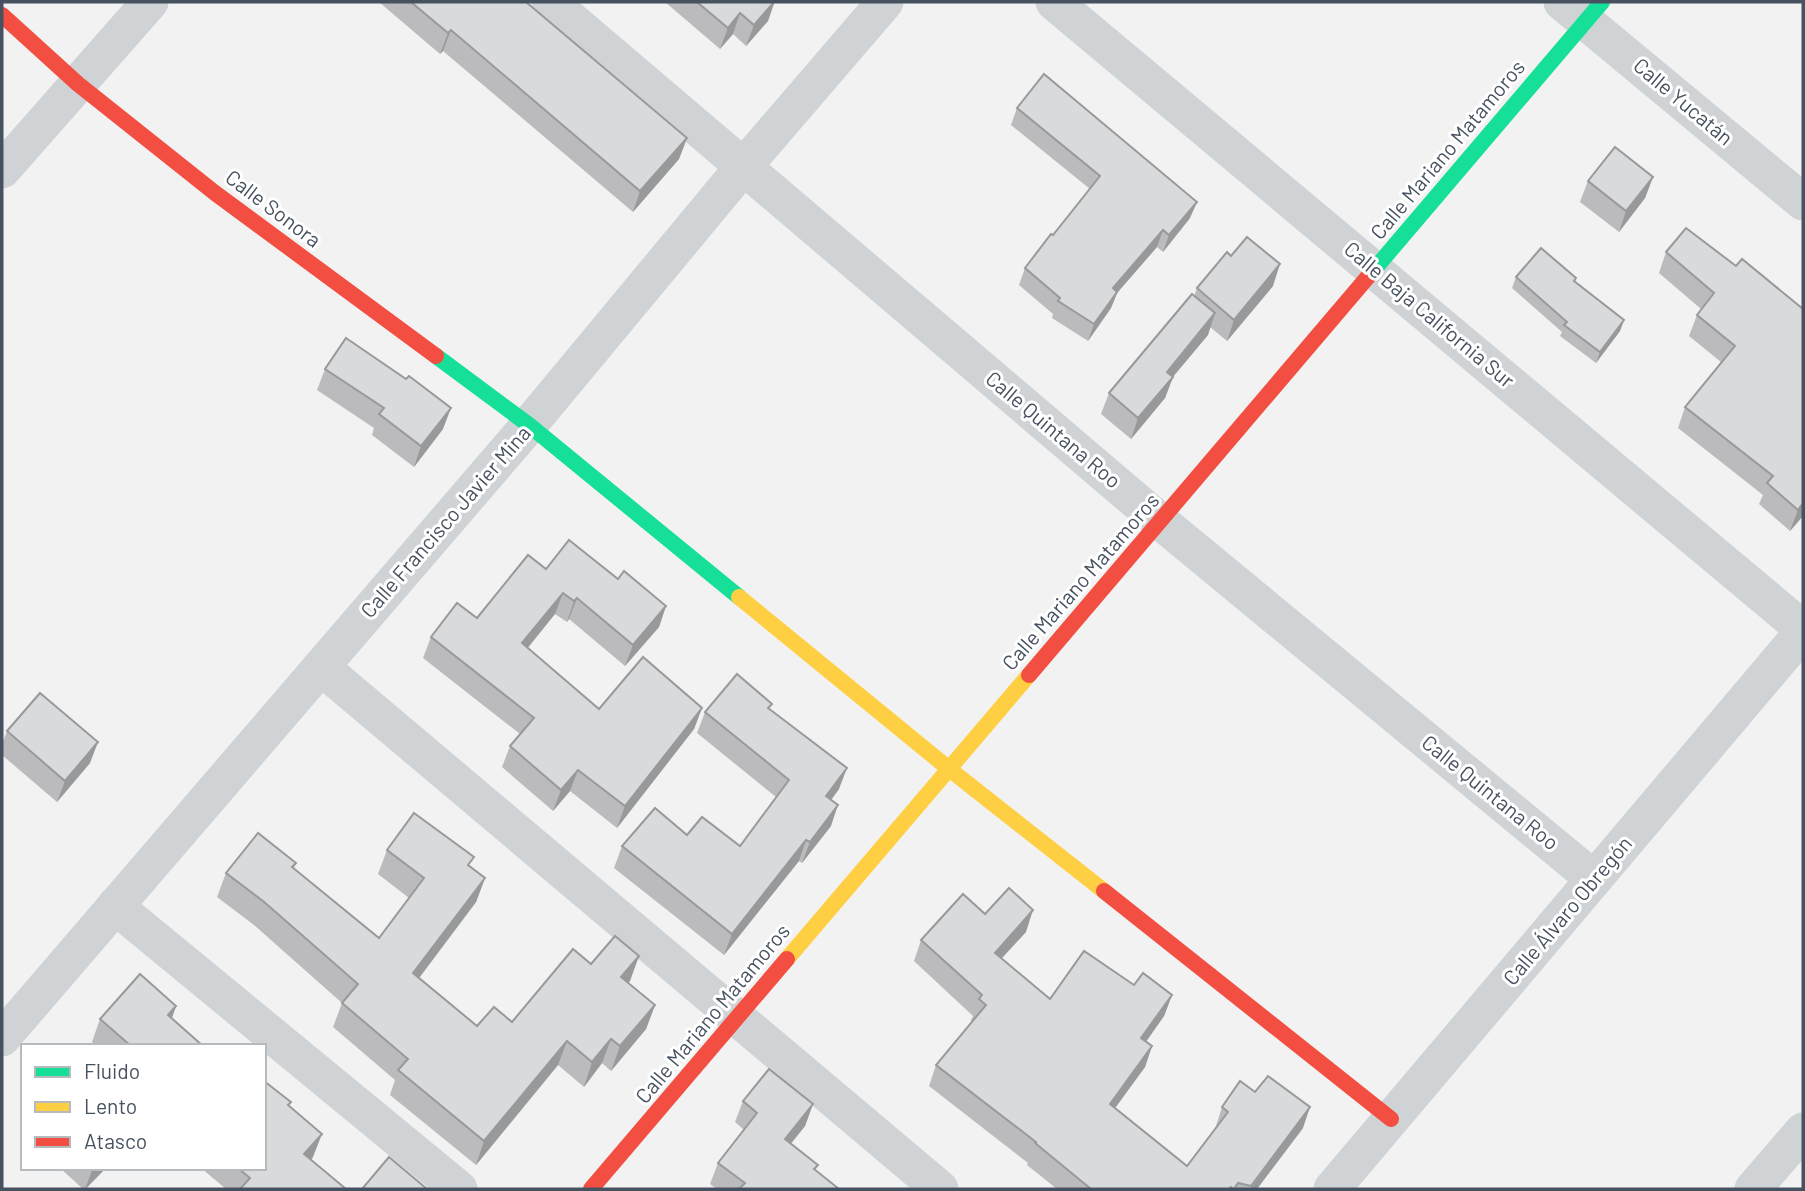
<svg xmlns="http://www.w3.org/2000/svg" width="1805" height="1191" font-family="Barlow,sans-serif">
<rect width="100%" height="100%" fill="#f2f2f2"/>
<g fill="none" stroke-linecap="round" stroke-linejoin="round">
<g stroke="#d0d3d6" stroke-width="37">
<path d="M550,2L1161,522L1594,879"/>
<path d="M1054,2L1803,629"/>
<path d="M1562,2L1803,202"/>
<path d="M2,170L150,2"/>
<path d="M321,667L940,1189"/>
<path d="M115,906L459,1189"/>
<path d="M2,1038L529,425L744,166L885,2"/>
<path d="M1332,1189L1803,632"/>
<path d="M1753,1189L1803,1131"/>
</g>
<g stroke="#16e098" stroke-width="16">
<path d="M1372,272L1602,2"/>
<path d="M436,356L529,425L739,597"/>
</g>
<g stroke="#ffcf43" stroke-width="16">
<path d="M739,597L948,768L1104,891"/>
<path d="M787,959L1029,675"/>
</g>
<g stroke="#f24e42" stroke-width="16">
<path d="M2,15L78,84L215,193L436,356"/>
<path d="M1029,675L1372,272"/>
<path d="M1104,891L1391,1119"/>
<path d="M591,1189L787,959"/>
</g>
</g>
<g fill="#bbbbbd">
<path d="M379,2H526L687,138L679,159L633,212L443,51L440,54Z"/>
<path d="M665,2H775L768,21L746,46L733,34L720,49Z"/>
<path d="M1017,108L1190,218L1163,252L1157,247L1117,293L1111,308L1088,341L1052,318L1053,314L1019,285L1025,268L1090,189L1011,125Z"/>
<path d="M1653,177L1645,198L1619,232L1580,202L1588,181Z"/>
<path d="M1666,252L1736,266L1803,516L1790,531L1759,504L1763,495L1678,428L1685,407L1721,362L1689,336L1697,315L1701,309L1659,273Z"/>
<path d="M1516,277L1576,278L1575,282L1624,320L1620,331L1596,363L1560,336L1562,332L1512,288Z"/>
<path d="M1273,286L1227,341L1210,327L1208,335L1173,377L1165,398L1131,439L1101,414L1109,393L1194,296L1197,288Z"/>
<path d="M325,369L443,429L414,467L372,435L374,428L317,390Z"/>
<path d="M546,569L618,579L666,606L659,627L625,666L569,619L567,622L555,614L528,648L599,709L702,708L694,729L617,828L570,791L553,811L502,767L510,746L520,734L423,658L431,637L477,618Z"/>
<path d="M770,709L839,789L832,799L831,826L802,863L799,861L724,955L614,868L622,846L687,835L740,846L776,797L697,733L705,712Z"/>
<path d="M7,731L90,763L57,802L2,755V744Z"/>
<path d="M387,850L470,867L485,878L476,902L419,978L477,1026L512,1022L591,964L639,956L628,983L655,1005L646,1029L611,1071L602,1063L584,1087L558,1065L476,1165L390,1095L395,1080L333,1027L342,1003L254,925L217,897L226,873L296,863L294,868L379,938L409,898L378,874Z"/>
<path d="M1026,932L1002,958L1050,999L1134,985L1172,995L1164,1016L1146,1041L1152,1046L1145,1067L1115,1108L1187,1166L1215,1129L1222,1107L1303,1128L1257,1189H1057L1027,1165L1028,1163L929,1086L936,1065L972,1021L971,1020L973,1016L914,961L921,940Z"/>
<path d="M176,1006L172,1018L203,1046H96L92,1042L100,1019Z"/>
<path d="M743,1101L813,1104L805,1126L791,1144L818,1165L815,1171L839,1189H717L710,1184L718,1163L744,1130L735,1122Z"/>
<path d="M289,1106L313,1157L311,1160L346,1189H226L201,1168H264Z"/>
<path d="M60,1168H106L86,1189H83Z"/>
</g>
<g fill="#98999a">
<path d="M774,2L768,21L746,46L754,25Z"/>
<path d="M740,13L733,34L720,49L728,28Z"/>
<path d="M451,30L443,51L440,54L448,33Z"/>
<path d="M687,138L679,159L633,212L640,191Z"/>
<path d="M1653,177L1645,198L1619,232L1626,211Z"/>
<path d="M1197,202L1190,218L1163,252L1169,235Z"/>
<path d="M1163,230L1157,247L1117,293L1111,308L1088,341L1094,324L1113,288Z"/>
<path d="M1280,264L1273,286L1227,341L1234,320Z"/>
<path d="M1215,313L1208,335L1159,393L1167,372Z"/>
<path d="M1624,320L1620,331L1596,363L1600,352Z"/>
<path d="M1173,377L1165,398L1131,439L1138,418Z"/>
<path d="M451,408L443,429L414,467L421,446Z"/>
<path d="M1803,503V516L1790,531L1798,510Z"/>
<path d="M563,593L555,614L514,664L522,643Z"/>
<path d="M577,598L569,619L567,622L574,601Z"/>
<path d="M666,606L659,627L625,666L633,645Z"/>
<path d="M702,708L694,729L617,828L625,806Z"/>
<path d="M98,742L90,763L57,802L65,781Z"/>
<path d="M847,768L839,789L818,817L826,796Z"/>
<path d="M578,770L570,791L553,811L561,790Z"/>
<path d="M838,805L831,826L802,863L810,842Z"/>
<path d="M806,840L799,861L724,955L732,934Z"/>
<path d="M485,878L476,902L404,998L413,973Z"/>
<path d="M1033,910L1026,932L987,974L995,953Z"/>
<path d="M639,956L630,981L612,1001L621,977Z"/>
<path d="M1172,995L1164,1016L1134,1059L1141,1038Z"/>
<path d="M655,1005L646,1029L611,1071L620,1046Z"/>
<path d="M176,1006L168,1029V1015Z"/>
<path d="M611,1039L602,1063L584,1087L592,1062Z"/>
<path d="M567,1041L558,1065L476,1165L484,1141Z"/>
<path d="M1152,1046L1145,1067L1102,1126L1110,1104Z"/>
<path d="M813,1104L805,1126L777,1160L785,1139Z"/>
<path d="M1310,1107L1303,1128L1257,1189H1250Z"/>
<path d="M322,1134L313,1157L296,1178L304,1154Z"/>
<path d="M93,1168H106L85,1189Z"/>
</g>
<g fill="#d9dadc" stroke="#98999a" stroke-width="2">
<path d="M411,2H526L687,138L640,191L451,30L448,33Z"/>
<path d="M697,2H774L754,25L740,13L728,28Z"/>
<path d="M1044,74L1197,202L1169,235L1163,230L1113,288L1117,292L1094,324L1058,301L1060,298L1025,268L1051,234L1053,235L1100,176L1017,108Z"/>
<path d="M1615,147L1653,177L1626,211L1588,181Z"/>
<path d="M1686,228L1736,266L1742,259L1803,309V503L1798,510L1767,483L1773,476L1685,407L1735,346L1697,315L1714,293L1666,252Z"/>
<path d="M1247,237L1280,264L1234,320L1197,288L1227,252L1231,256Z"/>
<path d="M1541,248L1576,278L1574,281L1624,320L1600,352L1564,325L1567,322L1516,277Z"/>
<path d="M1192,294L1215,313L1167,372L1173,377L1138,418L1109,393Z"/>
<path d="M346,338L406,379L409,376L451,408L421,446L379,414L384,408L325,369Z"/>
<path d="M569,540L618,579L624,571L666,606L633,645L577,598L574,601L563,593L522,643L599,709L643,657L702,708L625,806L578,770L561,790L510,746L534,718L431,637L457,603L477,618L528,555L546,569Z"/>
<path d="M737,674L772,704L768,708L847,768L826,796L838,805L810,842L806,840L732,934L622,846L655,808L687,835L702,817L740,846L789,780L705,712Z"/>
<path d="M40,693L98,742L65,781L7,731Z"/>
<path d="M414,813L474,857L468,865L485,878L413,973L477,1026L494,1007L512,1022L573,949L591,964L615,936L639,956L621,977L655,1005L620,1046L611,1039L592,1062L567,1041L484,1141L398,1070L408,1059L342,1003L358,984L263,901L226,873L258,833L296,863L292,867L379,938L424,878L387,850Z"/>
<path d="M1009,888L1033,910L995,953L1050,999L1084,951L1134,985L1143,973L1172,995L1141,1038L1152,1046L1110,1104L1187,1166L1228,1112L1222,1107L1240,1081L1255,1092L1268,1076L1310,1107L1251,1186L1238,1183L1234,1189L1231,1187L1229,1189H1091L1035,1143L1036,1142L936,1065L986,1005L979,999L982,995L921,940L963,894L985,914Z"/>
<path d="M140,974L176,1006L168,1015L203,1046H131L100,1019Z"/>
<path d="M769,1069L813,1104L785,1139L818,1165L814,1169L839,1189H739L745,1183L718,1163L757,1113L743,1101Z"/>
<path d="M264,1081L291,1102L288,1105L322,1134L304,1154L346,1189H240L250,1178L238,1168H264Z"/>
<path d="M389,1157L427,1189H362Z"/>
</g>
<g text-anchor="middle" stroke-width="6" stroke-linejoin="round" paint-order="stroke">
<g font-size="21" fill="#475260" stroke="#fff">
<text transform="translate(1683 102) rotate(40)" y="7">Calle Yucatán</text>
<text transform="translate(1448 150) rotate(-50)" y="7">Calle Mariano Matamoros</text>
<text transform="translate(273 209) rotate(37)" y="7">Calle Sonora</text>
<text transform="translate(1429 315) rotate(40)" y="7">Calle Baja California Sur</text>
<text transform="translate(1053 430) rotate(40)" y="7">Calle Quintana Roo</text>
<text transform="translate(446 522) rotate(-49)" y="7">Calle Francisco Javier Mina</text>
<text transform="translate(1081 582) rotate(-49)" y="7">Calle Mariano Matamoros</text>
<text transform="translate(1490 793) rotate(39)" y="7">Calle Quintana Roo</text>
<text transform="translate(1568 911) rotate(-50)" y="7">Calle Álvaro Obregón</text>
<text transform="translate(713 1014) rotate(-50)" y="7">Calle Mariano Matamoros</text>
</g>
</g>
<rect width="1805" height="1191" fill="none" stroke="#475260" stroke-width="7"/>
<rect x="21" y="1044" width="245" height="126" fill="#ffffff" stroke="#b5babf" stroke-width="2"/>
<rect x="35" y="1067" width="35" height="10" fill="#16e098" stroke="#b5babf" stroke-width="2"/>
<text x="84" y="1079" font-size="21" fill="#475260">Fluido</text>
<rect x="35" y="1102" width="35" height="10" fill="#ffcf43" stroke="#b5babf" stroke-width="2"/>
<text x="84" y="1114" font-size="21" fill="#475260">Lento</text>
<rect x="35" y="1137" width="35" height="10" fill="#f24e42" stroke="#b5babf" stroke-width="2"/>
<text x="84" y="1149" font-size="21" fill="#475260">Atasco</text>
</svg>
